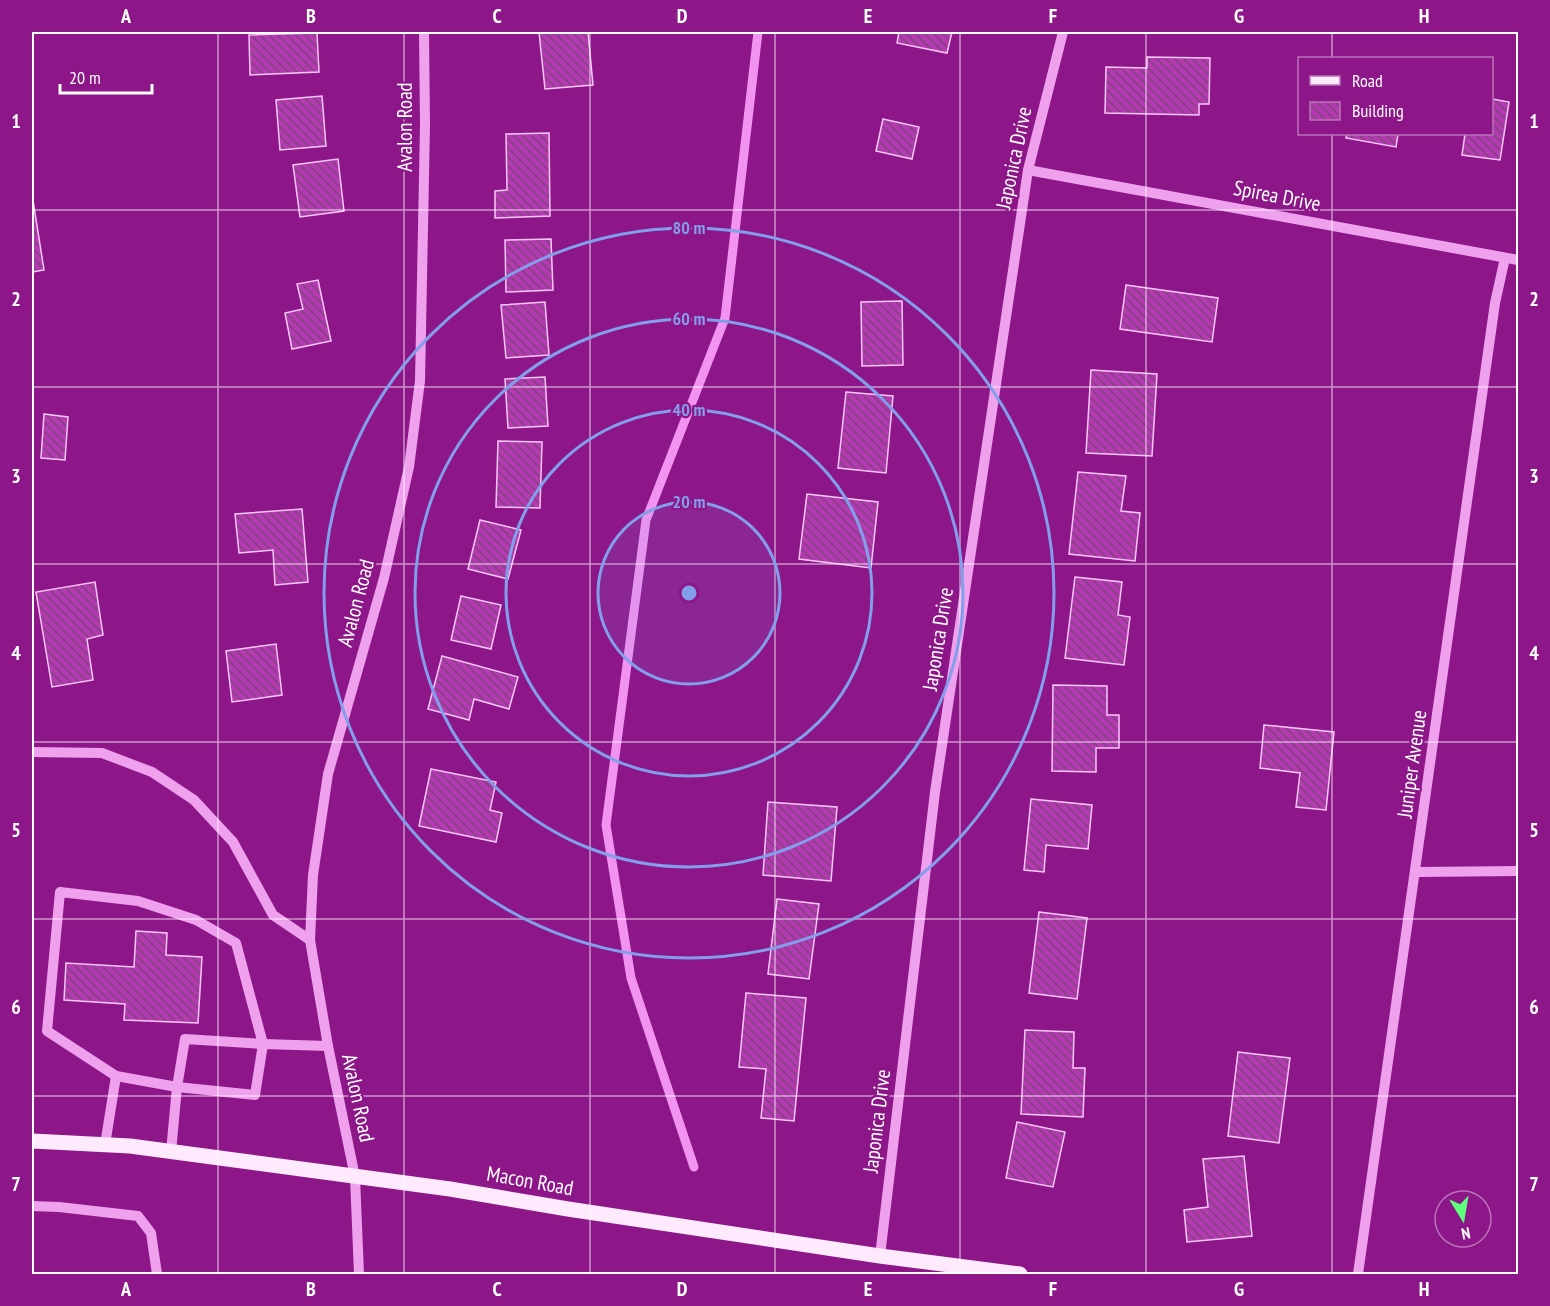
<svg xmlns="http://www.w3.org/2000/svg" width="1550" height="1306" font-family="'PT Sans Narrow',sans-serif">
<defs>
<pattern id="building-back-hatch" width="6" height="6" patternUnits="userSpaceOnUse" patternTransform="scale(1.5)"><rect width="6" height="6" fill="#b43ab1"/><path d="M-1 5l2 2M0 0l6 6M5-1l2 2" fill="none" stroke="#80437e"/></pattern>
</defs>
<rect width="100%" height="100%" fill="#8d1689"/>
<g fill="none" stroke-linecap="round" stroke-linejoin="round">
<path stroke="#f293f1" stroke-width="9" d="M694,1167L631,978L606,825L646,520L725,318L758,32"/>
</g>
<g fill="url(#building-back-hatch)" stroke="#fbc7fa" stroke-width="1.5">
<path d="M539,32H588L593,85L545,89Z"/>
<path d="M899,32H952L947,53L897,43Z"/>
<path d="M317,33L319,72L250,75L249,35Z"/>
<path d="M1147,57L1210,58L1209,104H1199V115L1105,113L1106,67L1147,68Z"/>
<path d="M322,96L326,146L280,150L276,100Z"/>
<path d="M1492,99L1509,102L1500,160L1462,155L1465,134H1492Z"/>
<path d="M883,119L919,127L912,159L876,151Z"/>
<path d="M549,133L550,216L495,218V191L507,190L506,134Z"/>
<path d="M1347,134H1398L1396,147L1346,138Z"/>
<path d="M338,159L344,211L300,217L293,165Z"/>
<path d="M32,194L44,270L32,272Z"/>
<path d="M551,239L553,290L506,292L505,240Z"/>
<path d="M318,280L331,341L292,349L285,313L303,309L297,284Z"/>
<path d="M1126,285L1218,298L1212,342L1120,329Z"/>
<path d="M902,301L903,365L862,366L861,302Z"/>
<path d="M545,302L549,355L506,358L501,305Z"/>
<path d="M1091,370L1157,374L1152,456L1086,453Z"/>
<path d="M545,377L548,426L508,428L505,379Z"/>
<path d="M846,392L893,396L886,473L838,468Z"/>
<path d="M44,414L68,417L65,460L41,458Z"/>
<path d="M498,441L542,442L540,508L496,507Z"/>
<path d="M1078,472L1126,476L1121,511L1140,513L1135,561L1069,554Z"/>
<path d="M807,494L878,502L871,568L799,559Z"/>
<path d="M302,509L308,582L275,585L273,550L239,553L235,514Z"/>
<path d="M480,520L521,530L508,579L468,569Z"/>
<path d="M1075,577L1122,582L1118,615L1130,617L1124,665L1065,658Z"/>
<path d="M95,582L103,635L87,639L93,680L52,687L36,592Z"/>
<path d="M461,596L501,605L491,649L451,640Z"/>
<path d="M276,644L282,695L232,702L226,651Z"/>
<path d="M442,656L518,677L509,709L474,699L469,720L428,709Z"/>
<path d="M1053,685L1107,686V715H1119V748H1096V772L1052,771Z"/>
<path d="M1264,725L1334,732L1326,810L1296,807L1300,773L1260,768Z"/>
<path d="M431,769L496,782L490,810L502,813L496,842L419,826Z"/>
<path d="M1031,799L1092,805L1088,849L1046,845L1044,872L1024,870Z"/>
<path d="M768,802L837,807L831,881L763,875Z"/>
<path d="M777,899L819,904L809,979L768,974Z"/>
<path d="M1039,912L1087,918L1077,999L1029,993Z"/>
<path d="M136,931L167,933L166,955L202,957L198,1023L124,1020L125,1004L64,1000L66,963L134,967Z"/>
<path d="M746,993L806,998L794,1121L761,1118L766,1069L739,1067Z"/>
<path d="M1025,1030L1074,1032L1073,1068H1085L1083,1117L1021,1114Z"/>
<path d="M1238,1052L1290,1058L1279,1143L1228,1136Z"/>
<path d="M1017,1122L1065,1132L1053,1187L1006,1178Z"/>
<path d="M1244,1156L1252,1236L1187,1242L1184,1210L1208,1207L1203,1159Z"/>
</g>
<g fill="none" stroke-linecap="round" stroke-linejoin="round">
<g stroke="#efa1ee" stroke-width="10">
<path d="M1028,170L1518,260"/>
<path d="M32,752L102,753L152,772L194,800L233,842L273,915L310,940"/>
<path d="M1417,872L1518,871"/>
<path d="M116,1076L47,1031L60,892L138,901L196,920L236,943L263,1044L185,1039L177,1087L171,1152"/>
<path d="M105,1145L116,1076L177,1087L255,1095L263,1044L328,1046"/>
<path d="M32,1206L59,1207L138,1216L151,1233L157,1274"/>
<path d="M880,1256L935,792L1028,170L1063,32"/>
<path d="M359,1274L355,1177L328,1046L310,940L313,875L328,774L384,578L409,467L420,381L425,125L424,32"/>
<path d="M1358,1274L1495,303L1505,258"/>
</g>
<path stroke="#ffe9fd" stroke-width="15" d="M32,1141L130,1146L450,1189L568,1209L880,1256L1020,1274"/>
</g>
<path fill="none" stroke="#fff" stroke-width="1.5" stroke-opacity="0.55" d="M218,32V1274M404,32V1274M590,32V1274M775,32V1274M960,32V1274M1146,32V1274M1332,32V58M1332,134V1274M32,210H1518M32,387H1518M32,564H1518M32,742H1518M32,919H1518M32,1096H1518"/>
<circle cx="689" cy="593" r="91" fill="#839eea" fill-opacity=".12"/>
<g fill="none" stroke="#839eea" stroke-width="3">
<circle cx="689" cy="593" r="91"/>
<circle cx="689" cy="593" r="183"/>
<circle cx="689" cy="593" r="274"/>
<circle cx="689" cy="593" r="365"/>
</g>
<g text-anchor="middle" stroke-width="4.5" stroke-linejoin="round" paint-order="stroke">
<g font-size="21" fill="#fff" stroke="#8d1689">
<text transform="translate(405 127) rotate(-90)" y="7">Avalon Road</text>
<text transform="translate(1014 158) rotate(-78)" y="7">Japonica Drive</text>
<text transform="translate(1277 196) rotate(11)" y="7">Spirea Drive</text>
<text transform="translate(356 603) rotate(-75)" y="7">Avalon Road</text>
<text transform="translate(938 639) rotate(-81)" y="7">Japonica Drive</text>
<text transform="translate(1412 764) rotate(-82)" y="7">Juniper Avenue</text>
<text transform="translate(358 1098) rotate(78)" y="7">Avalon Road</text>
<text transform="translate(877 1121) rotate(-83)" y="7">Japonica Drive</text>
<text transform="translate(530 1181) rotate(10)" y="7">Macon Road</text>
</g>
</g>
<circle cx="689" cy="593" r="9" fill="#839eea" stroke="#8d1689" stroke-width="3"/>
<g font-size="18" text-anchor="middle" font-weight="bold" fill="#839eea" stroke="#8d1689" stroke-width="4.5" stroke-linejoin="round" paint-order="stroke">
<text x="689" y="234">80 m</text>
<text x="689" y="325">60 m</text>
<text x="689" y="416">40 m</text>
<text x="689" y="508">20 m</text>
</g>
<rect width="1550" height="1306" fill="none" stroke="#8d1689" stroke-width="66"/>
<rect x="1298" y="57" width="195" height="78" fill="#8d1689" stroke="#bb73b8" stroke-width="1.5"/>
<rect x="1310" y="76" width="30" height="9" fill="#ffe9fd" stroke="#bb73b8" stroke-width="1.5"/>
<text x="1352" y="87" font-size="18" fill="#ffffff">Road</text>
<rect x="1310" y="102" width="30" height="18" fill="url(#building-back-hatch)" stroke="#bb73b8" stroke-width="1.5"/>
<text x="1352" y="117" font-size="18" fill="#ffffff">Building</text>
<g transform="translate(1463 1219) rotate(169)"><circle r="28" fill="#8d1689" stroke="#bb73b8" stroke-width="1.5"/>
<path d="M0-4.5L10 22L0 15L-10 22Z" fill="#5fff7d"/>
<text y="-9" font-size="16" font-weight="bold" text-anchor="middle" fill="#ffffff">N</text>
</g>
<path d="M60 84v9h92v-9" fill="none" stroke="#ffffff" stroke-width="3"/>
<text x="69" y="84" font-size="18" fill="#ffffff" stroke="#8d1689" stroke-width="4.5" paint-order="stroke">20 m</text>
<rect x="33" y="33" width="1484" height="1240" fill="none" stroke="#fff" stroke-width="2"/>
<g font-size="20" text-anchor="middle" font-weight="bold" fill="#fff">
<text x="126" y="23">A</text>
<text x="311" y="23">B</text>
<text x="497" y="23">C</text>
<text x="682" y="23">D</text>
<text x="868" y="23">E</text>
<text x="1053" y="23">F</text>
<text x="1239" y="23">G</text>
<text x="1424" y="23">H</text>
<text x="16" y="128">1</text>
<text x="1534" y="128">1</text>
<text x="16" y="306">2</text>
<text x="1534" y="306">2</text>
<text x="16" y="483">3</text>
<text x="1534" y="483">3</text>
<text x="16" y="660">4</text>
<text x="1534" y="660">4</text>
<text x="16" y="837">5</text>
<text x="1534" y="837">5</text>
<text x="16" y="1014">6</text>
<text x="1534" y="1014">6</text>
<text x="16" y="1191">7</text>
<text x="1534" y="1191">7</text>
<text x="126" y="1296">A</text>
<text x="311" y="1296">B</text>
<text x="497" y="1296">C</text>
<text x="682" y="1296">D</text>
<text x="868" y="1296">E</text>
<text x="1053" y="1296">F</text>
<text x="1239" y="1296">G</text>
<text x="1424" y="1296">H</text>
</g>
</svg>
